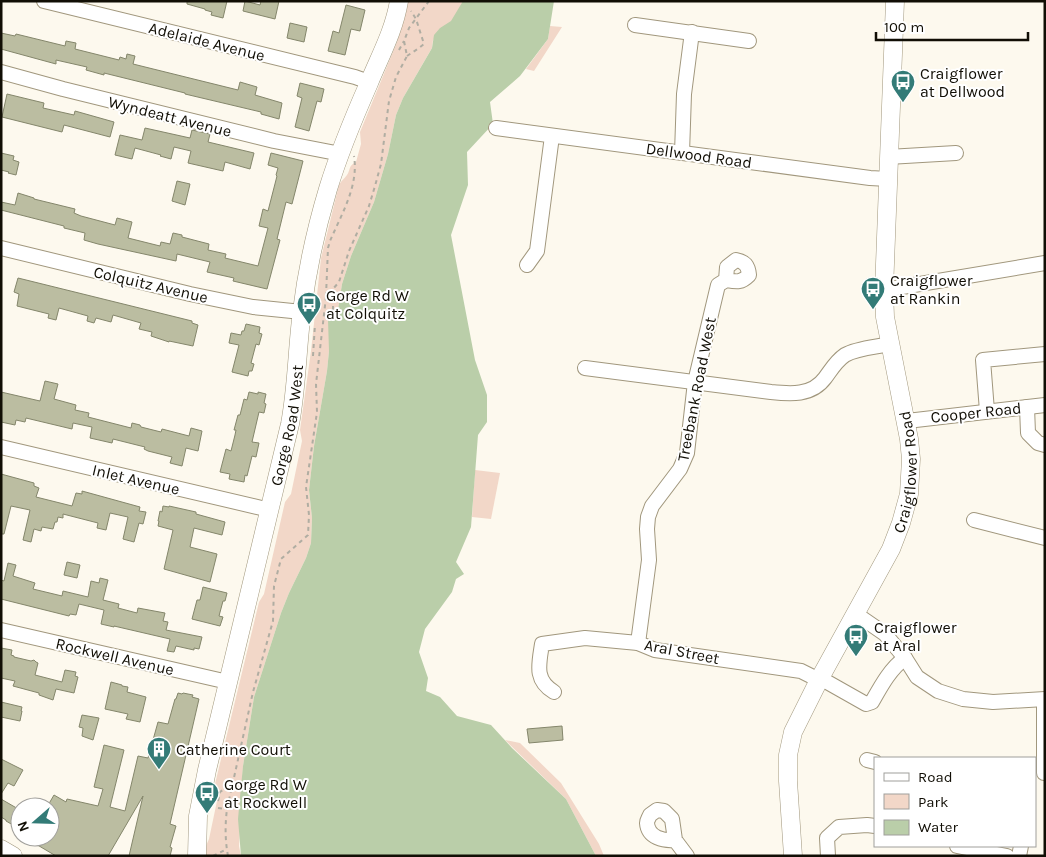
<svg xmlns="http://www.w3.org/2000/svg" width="1046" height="857" font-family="Karla,sans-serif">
<rect width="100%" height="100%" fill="#fdf9ee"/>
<g fill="#f2d7c8">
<path d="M406,1H468L459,20L433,40L432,48L429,53L403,98L396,115L388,154L374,202L351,256L342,284L337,316L329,320V351L327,371L314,446L309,490L312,518L311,543L306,558L289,593L281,613L254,697L243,766L239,846L241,856H205V848L209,839L217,801L214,788L253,627L259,602L264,594L285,502L291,494L302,441L300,430L311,351L321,258L339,185C341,181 344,179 347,175C351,169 348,166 356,162L361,144L360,132L397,42L403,20Z"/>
<path d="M550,26L562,27L534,71L526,69L548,39Z"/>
<path d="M475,470L500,473L491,519L472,517Z"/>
<path d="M505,740L520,743L561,783L599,844L604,856H596L566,799Z"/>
</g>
<path fill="#bacea9" d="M463,1H554L548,39L520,76L490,102L493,124L467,152L468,185L451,235L475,360L487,395V422L478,435L471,527L456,562L464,574L456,579L452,592L425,629L419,652L428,678L426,691L440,697L457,716L491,725L512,748L566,799L596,856H241L238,819L240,797L243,766L254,697L281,613L289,593L306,558L311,543L312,518L309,490L314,446L327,371L329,351L328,320L337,316L342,284L351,256L374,202L388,154L396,115L403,98L432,48L434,35L440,28L451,21Z"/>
<g fill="#bbbda1" stroke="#84866b">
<path d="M187,1H227L223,18L211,15L212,12L205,10V9L187,4Z"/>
<path d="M245,1L260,5L261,1H279L275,19L243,11Z"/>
<path d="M346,5L365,10L360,31L351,29L345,55L328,51L333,31L339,33Z"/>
<path d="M290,23L307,27L304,42L287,38Z"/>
<path d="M1,33L15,36L16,34L65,46L66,41L76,43L75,49L119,60L120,57L126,59L127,54L135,56L133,64L238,90L240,82L257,87L255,95L282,103L279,119L261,114V112L185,94V93L104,73V75L86,70L87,67L56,60V64L1,49Z"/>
<path d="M300,83L324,89L321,102L317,101L309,131L295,127L302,98L297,96Z"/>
<path d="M7,94L44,103L43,108L74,115L75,111L114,122L110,137L64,125L62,132L2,117Z"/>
<path d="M145,128L190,138L192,130L210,134L208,142L254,153L250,169L225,162L223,171L188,163L191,151L174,147L171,159L160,156L161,155L135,148L132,159L115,155L120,135L142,140Z"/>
<path d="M1,153L14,156L13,160L19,162L16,175L8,173L9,172L1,170Z"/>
<path d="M271,153L303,161L292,204L286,202L277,239L280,240L267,289L233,281L234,278L207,272L210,262L177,254L176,261L98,244L84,240L85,233L64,228V226L1,210V202L15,205L18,193L34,198V199L75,209L74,213L81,216L115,225L117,218L132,222L128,238L160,246L161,242L170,244L173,233L182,235V237L209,244L208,250L226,254L225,258L258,266L268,228L259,226L263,209L268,211L277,176L276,175L278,168L268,165Z"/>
<path d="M177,181L190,184L185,205L172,201Z"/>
<path d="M18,278L192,321V323L198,325L193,346L169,341V342L151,336L152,332L139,329L141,323L113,315L111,322L96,318L94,323L87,321L88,316L59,308L56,320L48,318L49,314L17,306L19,294L14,292Z"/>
<path d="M246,324L260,327L259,333L262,334L259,345L256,344L251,363L254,364L252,371H249L248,376L232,372L239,345L229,343L231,333L241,335L242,331H244Z"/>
<path d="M45,381L58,384L54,399L76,405L75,410L89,413L88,417L131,428L132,423L140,425L141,427L161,432L162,429L189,436L191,428L202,431L198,451L186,448L182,466L170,463L172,457L148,451L144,449L145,447L113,439L112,443L90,438L92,427L73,423L72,429L26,418L25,422L16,420L15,425L1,422V392L40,401Z"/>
<path d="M249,392L258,394V392L266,394L264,403L266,404L264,413L259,412L252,442L259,443L256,457L252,456L247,476L245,475L244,482L229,479L230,474L220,472L226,449L231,451L235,435L236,430H234L238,415H240L244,399L247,400Z"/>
<path d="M1,474L34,483V486L39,488L36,497L72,506L76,493L82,494V491L140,507L139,511L146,512L143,524L139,523L134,542L123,539L128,517L110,513L106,530L97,528L98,523L63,514V518L58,517L57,522H55L53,529L42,527L41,531L34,529L31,542L23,540L30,510L11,506L4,534H1Z"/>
<path d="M163,506L169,507V506L196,512V514L225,522L222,535L194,528L190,547L217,554L210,582L164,569L173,530L158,526L159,521H158L160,511L162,512Z"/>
<path d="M67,562L80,565L77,578L64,575Z"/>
<path d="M8,563L16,565L13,576L35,583L33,589L62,596L63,591L88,597L91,581L99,583L100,578L108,580L103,600L119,604L118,608L137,613L138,608L165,613L163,621L168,622L166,630L202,637L199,649L194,648V650L176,646L174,652L167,651L170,639L114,626V627L101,624L104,610L79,604L76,615L70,614L69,616L1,599V580L4,581Z"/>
<path d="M203,587L227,593L225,601H223L219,616L223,617L220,626L192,619L197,600H200Z"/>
<path d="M1,648L12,650L11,655L14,656V657L31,661L34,660L36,662L38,663L35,675L62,682L65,670L76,672L75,676L78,677L74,693L56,689L53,700L39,695V693L13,686L15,681L1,678Z"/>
<path d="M111,682L122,685V686L128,687L127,692L146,697L140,722L126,719L128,714L105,709Z"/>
<path d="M178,693L182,694L183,693L193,695L192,697L199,699L170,824L176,826L170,847L172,848L170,856H129L143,796L108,856H56L24,837H50V807H47L54,795L66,802L67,799L98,806L103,789L94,787L104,745L124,750L110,807L125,811L138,756L148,758L158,722L168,724L175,699H176Z"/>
<path d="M1,702L22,707L21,711H22L20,721L1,717Z"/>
<path d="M82,715L99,718L93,740L82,736L83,728L79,727Z"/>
<path d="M562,726L563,740L529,743L527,729Z"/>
<path d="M1,759L23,770L14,786L8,783L1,794Z"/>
<path d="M1,799L20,810V829L6,821V820L1,817Z"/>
</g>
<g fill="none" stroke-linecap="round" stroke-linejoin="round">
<defs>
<g id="minor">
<path d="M44,1L355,77L369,82"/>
<path d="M635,25L749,41"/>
<path d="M1,72L63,89L274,141L341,154"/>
<path d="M496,128L870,178L888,179"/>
<path d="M682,153L684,94L692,32"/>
<path d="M888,157L956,153"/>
<path d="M1,248L190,294L253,307L302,312"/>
<path d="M527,265L537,251L552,136"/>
<path d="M884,290L1045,263"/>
<path d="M585,368L771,392C790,394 812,396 825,378C831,370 836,361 845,355C857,348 877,347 890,344"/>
<path d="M1027,407L1028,433L1038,443L1045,445"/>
<path d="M987,411L983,360L1045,354"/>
<path d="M907,421L1045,405"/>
<path d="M1,447L270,510"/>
<path d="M974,520L1045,538"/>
<path d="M856,614L885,634L905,658L917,677L938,691L963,699L993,702L1045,699"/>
<path d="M1,630L228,682"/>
<path d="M638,643L649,560L647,529L648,517L652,506L680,469L687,453L695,382L718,285L726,280C737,282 741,283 749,275C748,265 745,262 736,260L727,267L726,280"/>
<path d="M820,678L866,704L872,702C881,686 890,669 905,658"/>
<path d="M554,692C534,680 539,664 542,644L585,638L638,643L655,650L801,671L819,680"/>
<path d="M867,760L875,762"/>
<path d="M1044,773V700"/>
<path d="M675,840C664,841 648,838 647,823C647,820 649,818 650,815L657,810L664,811L672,819L675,840L687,856"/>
<path d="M957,846L1007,856"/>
<path d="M828,856L827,838L839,827L867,825L875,826"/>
<path d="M1019,856L1021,846"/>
</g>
<g id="major">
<path d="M1,849L13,856"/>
<path id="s1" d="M197,856L198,816L207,770L290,424C297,387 297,349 302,311C307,270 316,229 328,189C339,153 354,117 369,83C380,56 394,31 399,1"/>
<path id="s2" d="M793,856L788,781V755L793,732L820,678L891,549L901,523L909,494L911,459L909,439L885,317L884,290L895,1"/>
</g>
</defs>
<use href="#minor" stroke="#a1977d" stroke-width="16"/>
<use href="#major" stroke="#a1977d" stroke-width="19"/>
<g stroke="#b0ada2" stroke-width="2" stroke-dasharray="4 4" stroke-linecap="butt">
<path d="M399,50L404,41"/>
<path d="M407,56L419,48L424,44L416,19L411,11"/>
<path d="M333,290V318"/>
<path d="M326,296L328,248L330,241C341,215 359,186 354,156"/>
<path d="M313,356L315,324"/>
<path d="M218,801L220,792L232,783"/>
<path d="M218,808L227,809"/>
<path d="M213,856L227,849"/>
<path d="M228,856C225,840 225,825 227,809L253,692L273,621L274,586L281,559L308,535L309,515L306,487L317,412L316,384L326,297L339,282L349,251L369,206L375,186L381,164L389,101L396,77L407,56L404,41L409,28L429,1"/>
</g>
<use href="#minor" stroke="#fff" stroke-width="14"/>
<use href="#major" stroke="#fff" stroke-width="18"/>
</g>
<defs>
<symbol id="bus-pin" viewBox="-11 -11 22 30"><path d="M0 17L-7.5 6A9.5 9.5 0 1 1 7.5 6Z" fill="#337b77" stroke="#fff"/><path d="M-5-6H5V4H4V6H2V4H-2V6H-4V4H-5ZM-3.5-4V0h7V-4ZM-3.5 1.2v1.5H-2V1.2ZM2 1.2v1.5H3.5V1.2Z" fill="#fff"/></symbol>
<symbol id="building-pin" viewBox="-11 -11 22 30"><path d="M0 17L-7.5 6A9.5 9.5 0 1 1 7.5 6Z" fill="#337b77" stroke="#fff"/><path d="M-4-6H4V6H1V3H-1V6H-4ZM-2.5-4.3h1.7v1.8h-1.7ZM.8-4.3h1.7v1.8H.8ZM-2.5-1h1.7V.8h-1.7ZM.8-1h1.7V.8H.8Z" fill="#fff"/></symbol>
</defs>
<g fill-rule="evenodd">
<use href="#bus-pin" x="889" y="68" width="28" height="38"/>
<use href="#bus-pin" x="859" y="275" width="28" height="38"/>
<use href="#bus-pin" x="295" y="290" width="28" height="38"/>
<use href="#bus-pin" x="842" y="622" width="28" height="38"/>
<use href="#building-pin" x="145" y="735" width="28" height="38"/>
<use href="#bus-pin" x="193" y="779" width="28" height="38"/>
</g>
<g text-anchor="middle" stroke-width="4" stroke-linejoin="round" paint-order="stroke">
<g font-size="16" fill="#110e05" stroke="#fff">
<text transform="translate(207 41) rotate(14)" y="6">Adelaide Avenue</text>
<text transform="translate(170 116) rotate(14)" y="6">Wyndeatt Avenue</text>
<text transform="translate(699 155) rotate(8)" y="6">Dellwood Road</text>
<text transform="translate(151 284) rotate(13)" y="6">Colquitz Avenue</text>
<text transform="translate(696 389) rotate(-79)" y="6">Treebank Road West</text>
<text transform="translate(976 412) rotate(-6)" y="6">Cooper Road</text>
<text dy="6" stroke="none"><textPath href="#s1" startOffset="441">Gorge Road West</textPath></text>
<text dy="6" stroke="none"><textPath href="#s2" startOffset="412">Craigflower Road</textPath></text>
<text transform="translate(136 479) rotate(13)" y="6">Inlet Avenue</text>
<text transform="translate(682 651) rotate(11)" y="6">Aral Street</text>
<text transform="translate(115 656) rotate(13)" y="6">Rockwell Avenue</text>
</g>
<g font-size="16" fill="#110e05" stroke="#fff" text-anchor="start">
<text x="920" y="79">Craigflower<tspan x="920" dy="18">at Dellwood</tspan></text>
<text x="890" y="286">Craigflower<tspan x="890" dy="18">at Rankin</tspan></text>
<text x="326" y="301">Gorge Rd W<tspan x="326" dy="18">at Colquitz</tspan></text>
<text x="874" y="633">Craigflower<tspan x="874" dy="18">at Aral</tspan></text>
<text x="176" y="755">Catherine Court</text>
<text x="224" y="790">Gorge Rd W<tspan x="224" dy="18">at Rockwell</tspan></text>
</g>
</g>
<rect width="1046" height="857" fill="none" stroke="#110e05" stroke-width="5"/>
<rect x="874" y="757" width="162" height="90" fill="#ffffff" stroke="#a09f9b"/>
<rect x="884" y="773" width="25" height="8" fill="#ffffff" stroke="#a09f9b"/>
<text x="918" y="782" font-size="15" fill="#110e05">Road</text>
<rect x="884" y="794" width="25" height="15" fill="#f2d7c8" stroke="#a09f9b"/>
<text x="918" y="807" font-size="15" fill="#110e05">Park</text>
<rect x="884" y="820" width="25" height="15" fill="#bacea9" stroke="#a09f9b"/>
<text x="918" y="832" font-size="15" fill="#110e05">Water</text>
<g transform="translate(35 822) rotate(250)"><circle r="24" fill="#ffffff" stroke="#a09f9b"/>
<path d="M0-4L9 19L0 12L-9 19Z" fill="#337b77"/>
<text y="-8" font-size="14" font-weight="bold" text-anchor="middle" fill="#110e05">N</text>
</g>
<path d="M876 32v8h152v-8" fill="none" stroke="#110e05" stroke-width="2.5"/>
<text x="884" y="32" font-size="15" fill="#110e05" stroke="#ffffff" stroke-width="4" paint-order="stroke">100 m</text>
</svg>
